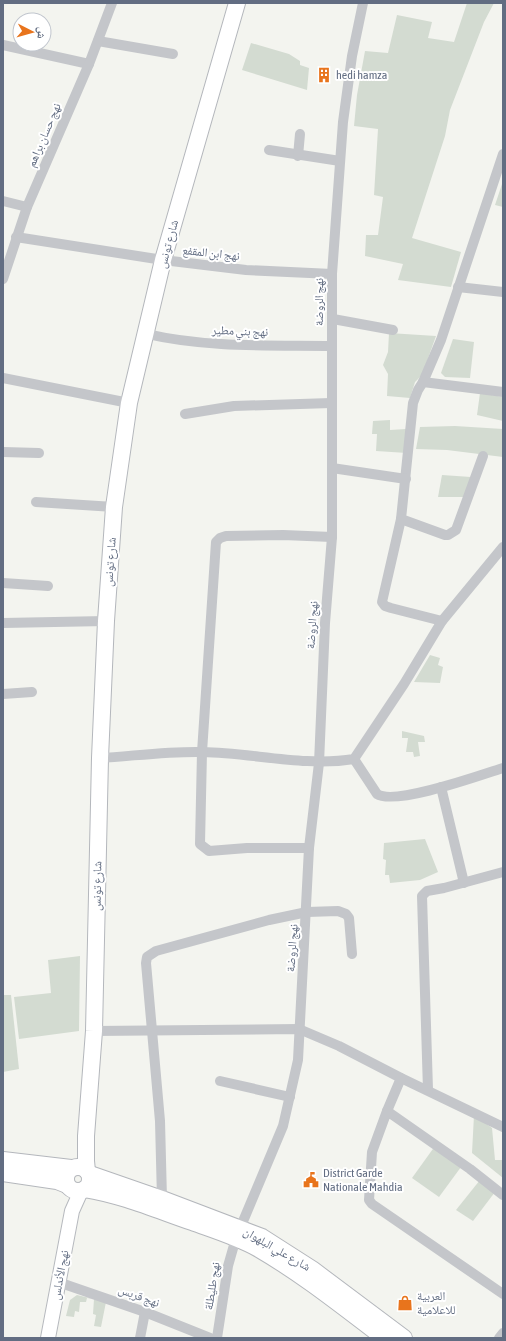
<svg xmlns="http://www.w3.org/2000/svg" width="506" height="1341" font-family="'Asap Condensed','Noto Naskh Arabic',sans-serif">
<rect width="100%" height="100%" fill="#f3f4ef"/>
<g fill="#d3dbd1">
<path d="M467,3H494L484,22L450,110L445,136L412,238L461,252L451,287L398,280L403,264L365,256L366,235H378L383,197L374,195L378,129L354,126L357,95L365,51L388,53L397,15L432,22L428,38L454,42Z"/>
<path d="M251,43L289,54L300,61V65L309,68L307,90L242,70Z"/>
<path d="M503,181V207L495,205Z"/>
<path d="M389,333L436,336L422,375L415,382L410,398L387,396L388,374L383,365L388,352Z"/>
<path d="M453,339L474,342L470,378L445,377L441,373Z"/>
<path d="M480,393L503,397V421L477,415Z"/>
<path d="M390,420V430L406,429L407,453L376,451L377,434H372L373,421Z"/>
<path d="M455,426L503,429V457L447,450L416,449L420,427Z"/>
<path d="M442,475L471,477L464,497H438Z"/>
<path d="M430,655L440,658L438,665L443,667L440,683L414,682Z"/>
<path d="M402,731L424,736L425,742H418L420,756L414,757L413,752H406L408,738H402Z"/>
<path d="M425,839L438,872L420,880L390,883L389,875H385L386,860L383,859L384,843Z"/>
<path d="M80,956L79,1031L19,1039L14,997L51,993L48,960Z"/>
<path d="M3,995H11L19,1069L3,1072Z"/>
<path d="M474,1115L492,1128L495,1160H503V1178L472,1153Z"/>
<path d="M435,1146L461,1167L439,1197L412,1178Z"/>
<path d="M480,1180L495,1192L473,1221L456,1210Z"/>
<path d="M77,1295L106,1302L101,1327L94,1326L96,1315L93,1314L94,1299L87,1298L86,1302H80L79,1312L75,1311L74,1317L66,1316L70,1300Z"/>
</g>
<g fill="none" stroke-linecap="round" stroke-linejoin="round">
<defs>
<path id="secondary" d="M48,1338L72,1211L81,1191"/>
<g id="primary">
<path d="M3,1160L71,1168"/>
<circle cx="78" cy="1179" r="12"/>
<path d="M87,1171L86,1161V1136L94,1031L100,758L106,621L114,507L129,403L163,260L237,3"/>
<path d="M3,1173L57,1181L67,1185"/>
<path d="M90,1174L162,1199L262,1237L312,1269L404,1338"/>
<path d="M85,1189C122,1195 157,1210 192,1222C214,1230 237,1237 257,1248C302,1274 343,1307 384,1338"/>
</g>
</defs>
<use href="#secondary" stroke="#b6b9be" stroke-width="16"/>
<use href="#primary" stroke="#b4b7bc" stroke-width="18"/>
<g stroke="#c4c6ca" stroke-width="10">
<path d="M98,41L173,54"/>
<path d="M3,45L89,64"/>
<path d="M269,150L340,161"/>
<path d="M298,156L300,134"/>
<path d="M3,201L27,207"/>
<path d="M16,237L163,260L246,270L332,274"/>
<path d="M3,279L27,207L89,64L112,3"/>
<path d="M458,287L503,292"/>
<path d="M333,319L393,330"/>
<path d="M147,334C207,348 271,345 332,346"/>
<path d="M3,378L129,403"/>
<path d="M423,382L441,340L503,154"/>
<path d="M185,414L234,406L331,403"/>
<path d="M3,452L39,453"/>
<path d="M483,456L456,530L448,535H445L401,519L413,403L418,390L423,382L503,392"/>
<path d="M332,468L406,479"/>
<path d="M36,502L114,507"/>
<path d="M401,519L382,602L385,606L391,608L442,621"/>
<path d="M3,583L48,586"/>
<path d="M3,623L106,621"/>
<path d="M3,694L32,692"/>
<path d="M100,758C134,756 169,751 203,752C253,753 305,767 354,759L404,684L442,621L503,547"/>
<path d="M354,759L377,794C395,806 481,775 503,768"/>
<path d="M441,787L464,883"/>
<path d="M309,848H247L209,851L200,844L202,752L216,542L220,538L226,536L283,535L332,537"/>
<path d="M94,1031L299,1029L339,1046L401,1078L503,1127"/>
<path d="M220,1081L290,1097"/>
<path d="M428,1090L422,896L427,891L444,888L503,872"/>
<path d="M387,1111L401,1078"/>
<path d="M503,1195L470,1169L387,1111L372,1152L369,1200L372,1204L503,1294"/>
<path d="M162,1199L160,1121L146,963L147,957L156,951L269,920L307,912L338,911L346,914L349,918L352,954"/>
<path d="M58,1282L145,1312L210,1338"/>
<path d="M140,1338L145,1312"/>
<path d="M217,1338L228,1266L236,1238L283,1126L298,1060L309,848L319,763L325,623L332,537V274L343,122L352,56L363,3"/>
<path d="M499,1338L503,1333"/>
</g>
<use href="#secondary" stroke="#fff" stroke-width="14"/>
<use href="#primary" stroke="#fff" stroke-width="16"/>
</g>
<defs>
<symbol id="building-bare" viewBox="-9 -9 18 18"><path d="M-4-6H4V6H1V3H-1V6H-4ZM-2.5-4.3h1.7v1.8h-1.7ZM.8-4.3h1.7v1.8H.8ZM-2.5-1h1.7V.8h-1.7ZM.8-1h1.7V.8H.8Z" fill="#e8741c" stroke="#fff" stroke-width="2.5" paint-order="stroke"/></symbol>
<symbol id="civic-bare" viewBox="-9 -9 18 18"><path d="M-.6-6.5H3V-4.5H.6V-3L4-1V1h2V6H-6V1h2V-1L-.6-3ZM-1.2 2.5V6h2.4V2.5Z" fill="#e8741c" stroke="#fff" stroke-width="2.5" paint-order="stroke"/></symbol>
<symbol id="shop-bare" viewBox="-9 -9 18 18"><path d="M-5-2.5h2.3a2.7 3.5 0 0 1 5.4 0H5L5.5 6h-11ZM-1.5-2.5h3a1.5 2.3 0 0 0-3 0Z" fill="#e8741c" stroke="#fff" stroke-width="2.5" paint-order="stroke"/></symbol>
</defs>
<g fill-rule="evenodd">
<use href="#building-bare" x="313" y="64" width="22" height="22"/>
<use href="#civic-bare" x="300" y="1169" width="22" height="22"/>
<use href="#shop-bare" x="394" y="1292" width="22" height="22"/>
</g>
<g text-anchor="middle" stroke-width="4" stroke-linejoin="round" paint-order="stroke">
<g font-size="12" fill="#626d82" stroke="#fff" text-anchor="start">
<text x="336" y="79">hedi hamza</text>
<text x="323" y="1177">District Garde<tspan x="323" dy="14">Nationale Mahdia</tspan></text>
<text x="417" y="1300">العربية<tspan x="417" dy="14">للاعلامية</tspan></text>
</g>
<g font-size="12" fill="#626d82" stroke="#fff">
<text transform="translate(44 135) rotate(-67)" y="4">نهج حسان براهم</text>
<text transform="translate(168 244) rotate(-75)" y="4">شارع تونس</text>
<text transform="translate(211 253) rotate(6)" y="4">نهج ابن المقفع</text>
<text transform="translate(319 302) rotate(-90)" y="4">نهج الروضة</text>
<text transform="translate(240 331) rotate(2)" y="4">نهج بني مطير</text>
<text transform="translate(110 562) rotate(-86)" y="4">شارع تونس</text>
<text transform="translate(312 625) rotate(-86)" y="4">نهج الروضة</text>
<text transform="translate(97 886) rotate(-89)" y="4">شارع تونس</text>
<text transform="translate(292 948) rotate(-86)" y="4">نهج الروضة</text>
<text transform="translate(277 1249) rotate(30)" y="4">شارع علي البلهوان</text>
<text transform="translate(60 1275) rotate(-79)" y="4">نهج الأندلس</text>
<text transform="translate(212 1286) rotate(-81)" y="4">نهج طليطلة</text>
<text transform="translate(139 1296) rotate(20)" y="4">نهج قربس</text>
</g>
</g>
<rect width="506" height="1341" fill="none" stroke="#626d82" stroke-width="8"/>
<g transform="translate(32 32) rotate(96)"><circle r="19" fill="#ffffff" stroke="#c0c5cd"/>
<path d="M0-3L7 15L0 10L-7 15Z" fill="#e8741c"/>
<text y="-6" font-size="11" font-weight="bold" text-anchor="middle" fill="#626d82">ش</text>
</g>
</svg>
